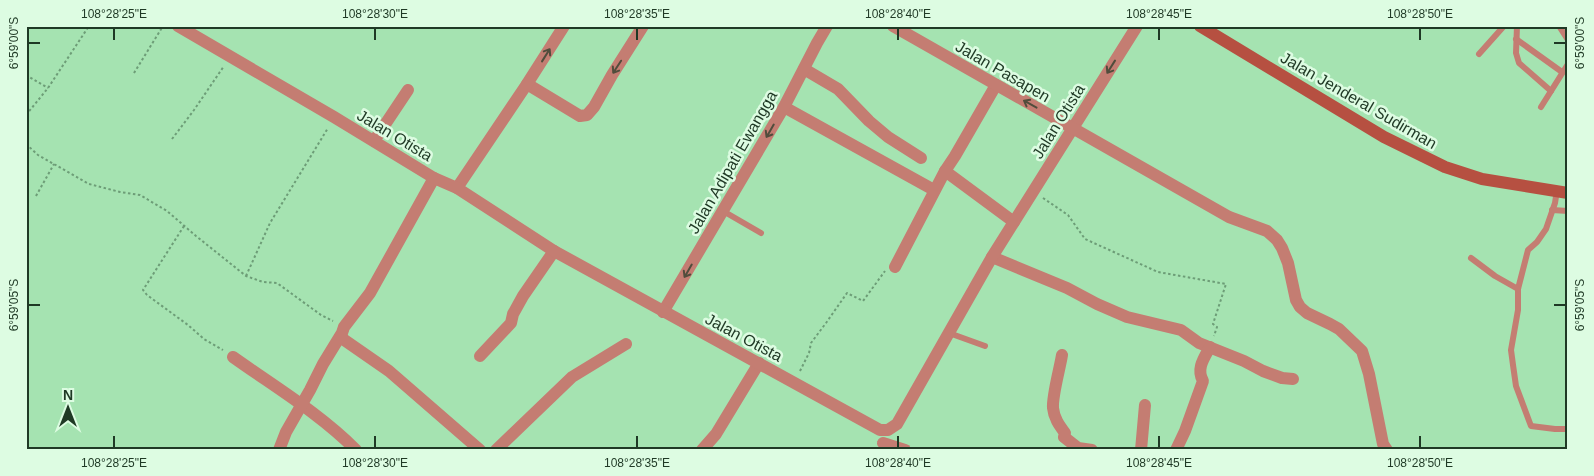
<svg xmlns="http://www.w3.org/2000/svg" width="1594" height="476" font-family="Helvetica,sans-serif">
<rect width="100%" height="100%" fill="#a5e3b1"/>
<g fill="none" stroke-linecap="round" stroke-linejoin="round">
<g stroke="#6d9d77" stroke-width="2" stroke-dasharray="2.5 2.5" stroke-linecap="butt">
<path d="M134,73L163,26"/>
<path d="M26,75L48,88"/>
<path d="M26,115L48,88L89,26"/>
<path d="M172,139L194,110L224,66"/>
<path d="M26,144L38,155L89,184L120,192L140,195L167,211L196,236L246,276L263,282L277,283L321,315L333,321"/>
<path d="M36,196L54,164"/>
<path d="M1043,198L1068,215L1085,239L1158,272L1226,284L1213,324L1217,327L1214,336"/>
<path d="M184,226L143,290L147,295L188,325L204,339L223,350"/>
<path d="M246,276L270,223L328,128"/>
<path d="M800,371L809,353L811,343L826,323L847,293L863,301L885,271"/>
</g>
<g stroke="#c47d72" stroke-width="6">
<path d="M1517,26L1516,53L1519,63L1551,91"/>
<path d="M1559,26L1568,40"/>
<path d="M1516,39L1562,72"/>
<path d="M1479,54L1504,26"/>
<path d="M1541,107L1568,64"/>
<path d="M1557,190L1555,203L1546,229L1537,242L1528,250L1518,289V310L1511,350L1513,365L1516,386L1531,426L1555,429H1568"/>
<path d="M1552,210L1568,211"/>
<path d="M723,211L761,233"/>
<path d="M1471,258L1495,276L1518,289"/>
<path d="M949,333L985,346"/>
</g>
<g stroke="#c47d72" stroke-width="12">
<path d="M804,69L838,89L869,121L888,137L921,158"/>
<path d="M527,84L580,116L587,115L594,107L612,75L643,26"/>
<path d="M996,85L955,156L945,171L1014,222"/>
<path d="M784,107L934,190"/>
<path d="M374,141L408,90"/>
<path d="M457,188L527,84L564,26"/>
<path d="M992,257L1067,288L1097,304L1127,317L1181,330L1199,343L1244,361L1263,371L1282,378L1293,379"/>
<path d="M895,267L945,171"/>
<path d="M663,312L784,107L817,43L827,26"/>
<path d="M340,337L389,371L480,450"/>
<path d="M1062,355C1060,368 1052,396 1053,408C1054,418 1059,425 1065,433L1064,437L1078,448L1092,450"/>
<path d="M480,356L511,323L513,314L523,296L554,251"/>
<path d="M233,357C275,387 319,413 356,450"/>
<path d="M883,443L905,450"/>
<path d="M279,450L286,432L310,390L323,364L342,333L344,327L370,293L434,178"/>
<path d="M496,450L572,377L626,344"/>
<path d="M702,450L716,434L759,363"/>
<path d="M1141,450L1145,405"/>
<path d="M1176,450L1185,431L1203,381C1196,369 1204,358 1210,347"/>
</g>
<g stroke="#c47d72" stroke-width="12">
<path d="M178,26L334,117L434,178L457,188L554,251L880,430H888L897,424L992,257L1137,26"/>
<path d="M893,26L1229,217L1267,231L1277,240L1282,248L1288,263L1296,300L1300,307L1307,313L1330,324L1339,329L1362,351L1369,374L1383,444L1387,450"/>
</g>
<path stroke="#b65041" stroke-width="12" d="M1200,26L1384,137L1445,167L1482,179L1568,193"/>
</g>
<defs><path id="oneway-shaft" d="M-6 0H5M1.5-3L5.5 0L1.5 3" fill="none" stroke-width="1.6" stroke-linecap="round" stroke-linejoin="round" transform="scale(1.25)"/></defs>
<g stroke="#514d3c">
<use href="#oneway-shaft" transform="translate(546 55) rotate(-58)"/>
<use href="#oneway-shaft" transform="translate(617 67) rotate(123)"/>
<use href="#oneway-shaft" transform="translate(1111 67) rotate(122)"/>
<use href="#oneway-shaft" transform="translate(1030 104) rotate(-151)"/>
<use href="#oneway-shaft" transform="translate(770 131) rotate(120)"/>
<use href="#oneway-shaft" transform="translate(688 271) rotate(120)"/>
</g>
<path fill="none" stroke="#1f3925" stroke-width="2" d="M114,28V40M375,28V40M637,28V40M898,28V40M1159,28V40M1420,28V40M28,43H40M1554,43H1566M28,305H40M1554,305H1566M114,436V448M375,436V448M637,436V448M898,436V448M1159,436V448M1420,436V448"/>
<g text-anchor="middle" stroke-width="5" stroke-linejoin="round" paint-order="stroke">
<g font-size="16" fill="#1f3925" stroke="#ddfce2">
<text transform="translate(1003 71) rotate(30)" y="6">Jalan Pasapen</text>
<text transform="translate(1359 100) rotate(30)" y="6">Jalan Jenderal Sudirman</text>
<text transform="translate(1058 121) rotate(-58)" y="6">Jalan Otista</text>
<text transform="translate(395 135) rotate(31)" y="6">Jalan Otista</text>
<text transform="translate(732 162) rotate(-60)" y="6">Jalan Adipati Ewangga</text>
<text transform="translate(744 337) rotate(28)" y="6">Jalan Otista</text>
</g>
</g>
<rect width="1594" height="476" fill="none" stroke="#ddfce2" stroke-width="55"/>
<g transform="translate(68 408)" stroke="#ddfce2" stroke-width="4" paint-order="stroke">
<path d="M0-4L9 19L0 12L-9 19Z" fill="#1f3925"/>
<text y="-8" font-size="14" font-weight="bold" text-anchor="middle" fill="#1f3925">N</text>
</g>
<rect x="28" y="28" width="1538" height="420" fill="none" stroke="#1f3925" stroke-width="2"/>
<g font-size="12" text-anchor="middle" fill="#1f3925">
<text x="114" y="18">108°28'25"E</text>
<text x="375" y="18">108°28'30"E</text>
<text x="637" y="18">108°28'35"E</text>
<text x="898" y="18">108°28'40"E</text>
<text x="1159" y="18">108°28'45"E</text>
<text x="1420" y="18">108°28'50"E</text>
<text transform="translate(14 43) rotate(-90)" y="4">6°59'00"S</text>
<text transform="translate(1580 43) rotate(-90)" y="4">6°59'00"S</text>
<text transform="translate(14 305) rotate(-90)" y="4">6°59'05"S</text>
<text transform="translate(1580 305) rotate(-90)" y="4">6°59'05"S</text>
<text x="114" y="467">108°28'25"E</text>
<text x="375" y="467">108°28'30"E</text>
<text x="637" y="467">108°28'35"E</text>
<text x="898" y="467">108°28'40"E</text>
<text x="1159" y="467">108°28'45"E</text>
<text x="1420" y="467">108°28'50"E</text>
</g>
</svg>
